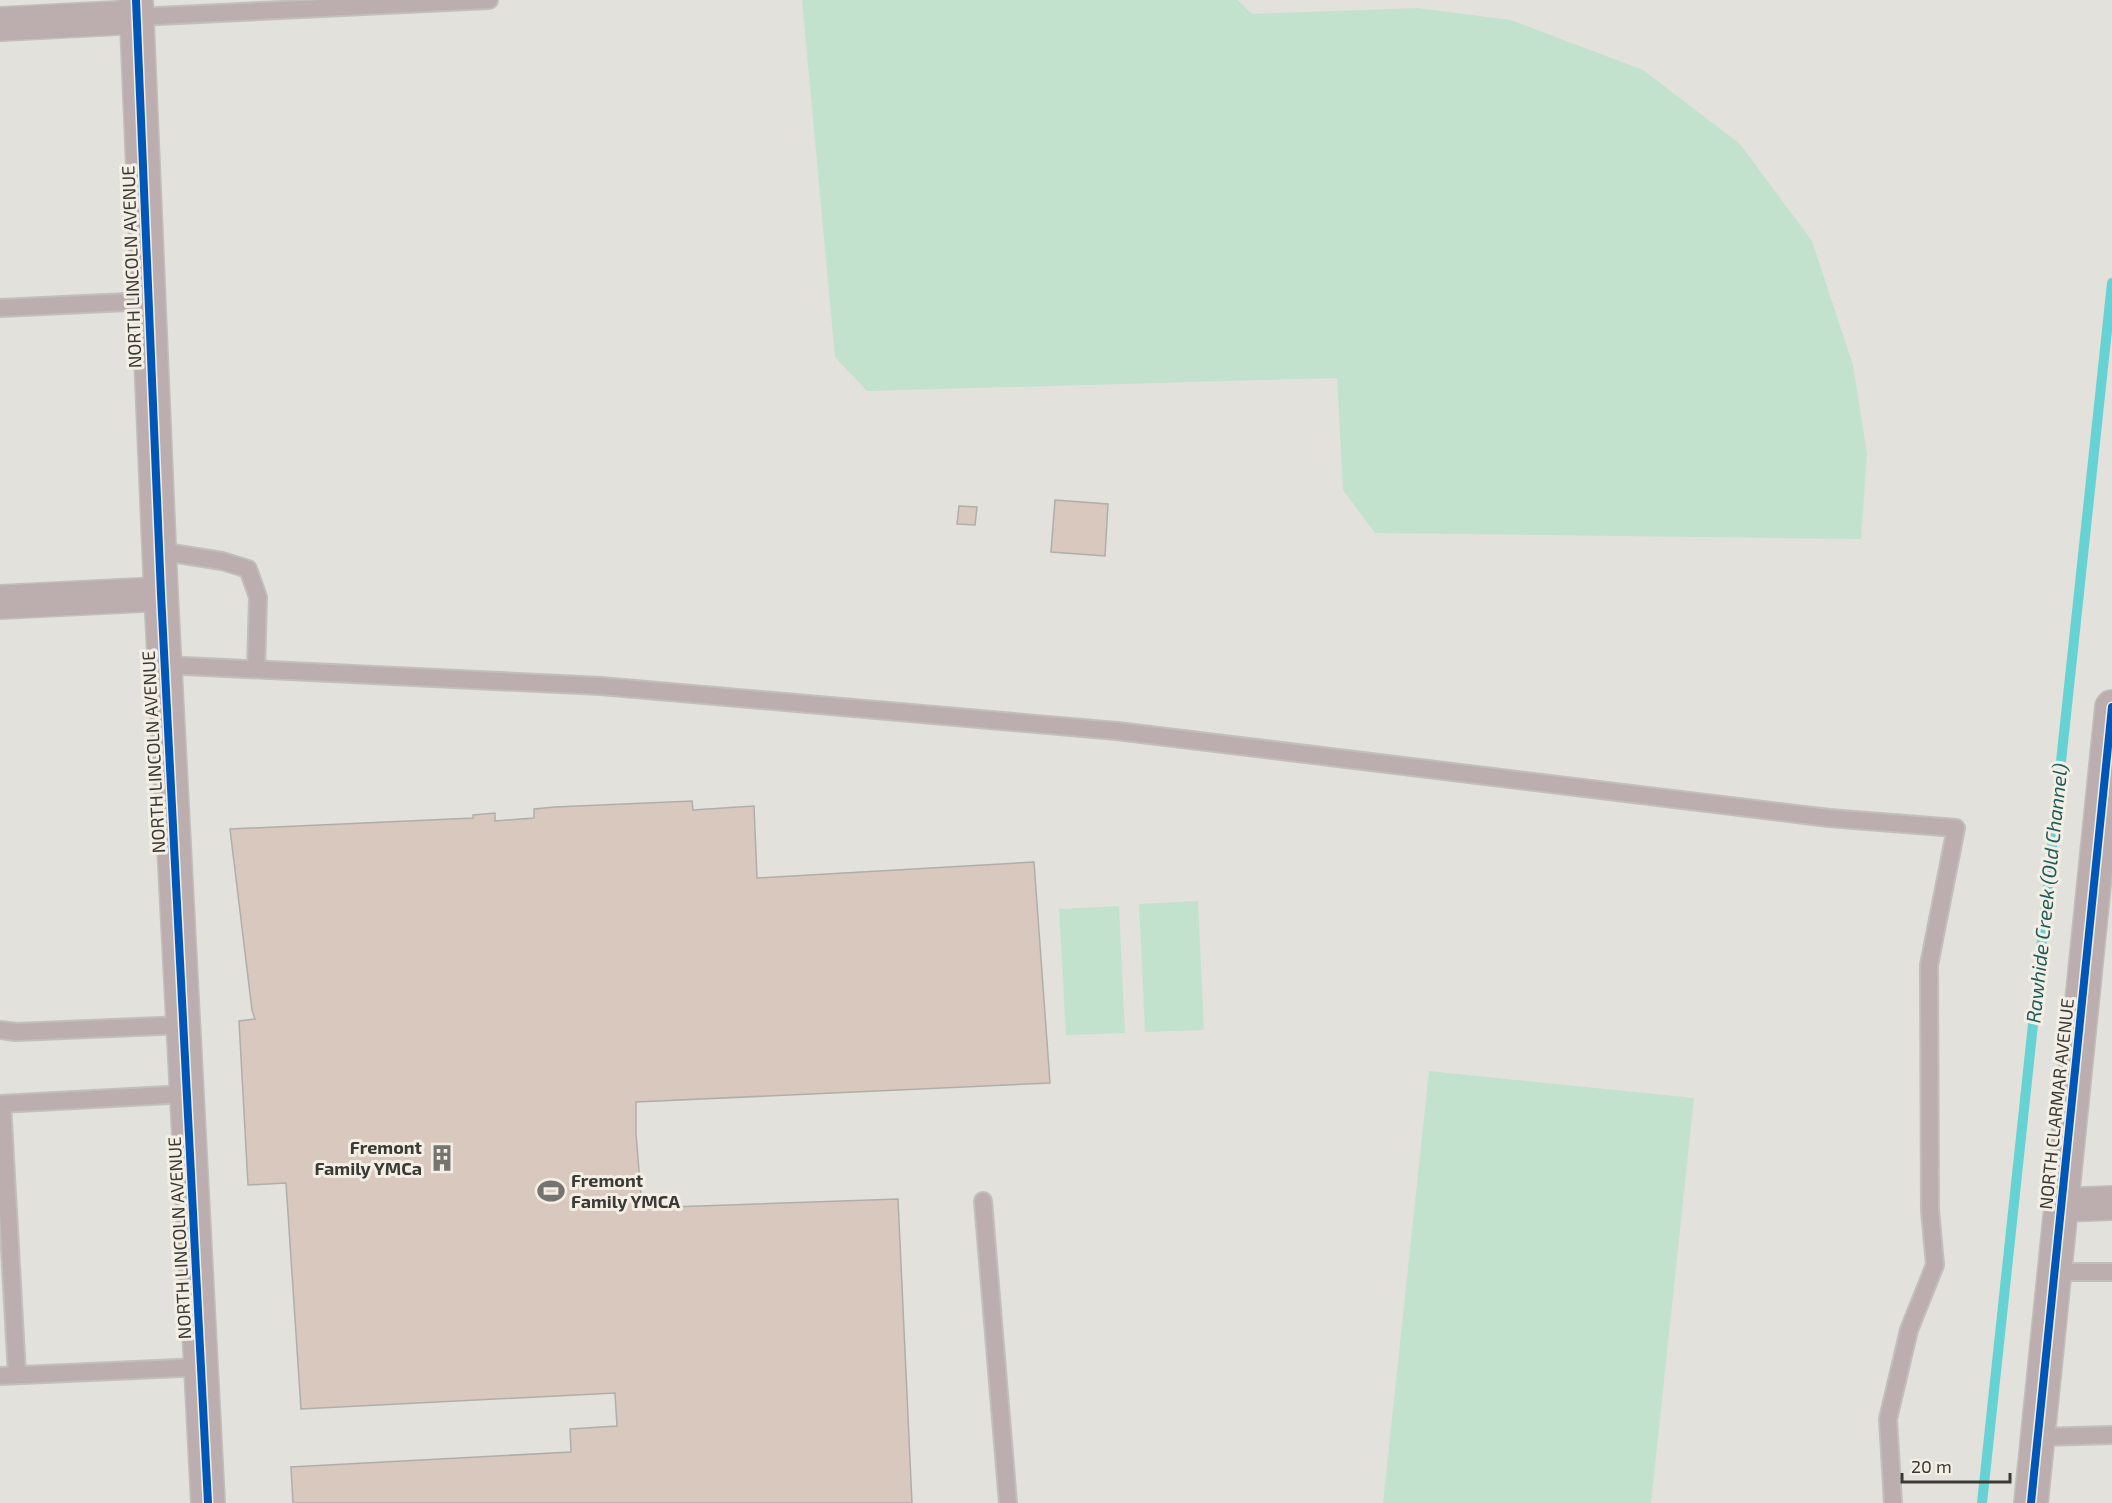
<svg xmlns="http://www.w3.org/2000/svg" width="2112" height="1503" font-family="'Exo 2',sans-serif">
<rect width="100%" height="100%" fill="#e2e1dc"/>
<g fill="#c3e2cd">
<path d="M802,0H1238L1252,14L1417,8L1511,20L1643,70L1740,144L1812,241L1853,365L1867,454L1861,539L1375,533L1343,490L1337,378L867,391L835,357Z"/>
<path d="M1198,901L1204,1030L1145,1032L1139,904Z"/>
<path d="M1119,906L1125,1033L1066,1035L1059,909Z"/>
<path d="M1429,1071L1694,1098L1651,1503H1383Z"/>
</g>
<g fill="none" stroke-linecap="round" stroke-linejoin="round">
<path stroke="#67d2d3" stroke-width="10" d="M1982,1503L2112,283"/>
</g>
<g fill="#d9c8bd" stroke="#b0aeab" stroke-width="1.5">
<path d="M1055,500L1108,504L1105,556L1051,552Z"/>
<path d="M959,506L977,507L975,525L957,524Z"/>
<path d="M692,801L693,810L754,806L757,878L1034,862L1050,1083L636,1102V1134L642,1208L898,1199L912,1503H293L291,1467L571,1452L570,1429L617,1426L615,1393L301,1409L286,1183L248,1185L239,1021L255,1019L252,1010L230,829L473,818V815L495,813V821L534,818V809L555,807Z"/>
</g>
<g fill="none" stroke-linecap="round" stroke-linejoin="round">
<defs>
<g id="service">
<path d="M137,17L489,0"/>
<path d="M0,308L149,301"/>
<path d="M159,551L222,561L248,569L258,597L256,669"/>
<path d="M164,665L601,686L1117,731L1829,818L1956,828L1929,965L1930,1210L1935,1265L1909,1330L1888,1419L1893,1503"/>
<path d="M0,1030L16,1032L184,1025"/>
<path d="M0,1104L187,1094"/>
<path d="M2,1104L17,1375"/>
<path d="M983,1201L1008,1503"/>
<path d="M2055,1272H2112"/>
<path d="M0,1376L202,1367"/>
<path d="M2039,1437L2112,1435"/>
</g>
<g id="minor">
<path d="M0,24L137,17"/>
<path d="M0,602L161,594"/>
<path d="M2062,1205L2112,1203"/>
</g>
<g id="tertiary">
<path d="M136,0L161,594L208,1503"/>
<path d="M2031,1503L2112,707"/>
</g>
</defs>
<use href="#service" stroke="#c0bfbc" stroke-width="20"/>
<use href="#minor" stroke="#c0bfbc" stroke-width="36"/>
<use href="#tertiary" stroke="#c0bfbc" stroke-width="36"/>
<use href="#service" stroke="#bcaeae" stroke-width="16"/>
<use href="#minor" stroke="#bcaeae" stroke-width="33"/>
<use href="#tertiary" stroke="#bcaeae" stroke-width="33"/>
<defs>
<g id="cycleway">
<path d="M136,0L161,594L208,1503"/>
<path d="M2031,1503L2112,707"/>
</g>
</defs>
<use href="#cycleway" stroke="#f4efe5" stroke-width="11"/>
<use href="#cycleway" stroke="#0057b8" stroke-width="8"/>
</g>
<defs>
<symbol id="building-bare" viewBox="-9 -9 18 18"><path d="M-4-6H4V6H1V3H-1V6H-4ZM-2.5-4.3h1.7v1.8h-1.7ZM.8-4.3h1.7v1.8H.8ZM-2.5-1h1.7V.8h-1.7ZM.8-1h1.7V.8H.8Z" fill="#767470" stroke="#f4efe5" stroke-width="2.5" paint-order="stroke"/></symbol>
<symbol id="stadium-bare" viewBox="-9 -9 18 18"><path d="M0-5a6.5 5 0 1 0 0 10a6.5 5 0 1 0 0-10ZM-3.5-1.8h7v3.6h-7Z" fill="#767470" stroke="#f4efe5" stroke-width="2.5" paint-order="stroke"/></symbol>
</defs>
<g fill-rule="evenodd">
<use href="#building-bare" x="423" y="1139" width="38" height="38"/>
<use href="#stadium-bare" x="532" y="1172" width="38" height="38"/>
</g>
<g text-anchor="middle" stroke-width="6" stroke-linejoin="round" paint-order="stroke">
<g font-size="18" fill="#3c3a36" stroke="#f4efe5">
<text transform="translate(132 267) rotate(-92)" y="6">NORTH LINCOLN AVENUE</text>
<text transform="translate(154 752) rotate(-93)" y="6">NORTH LINCOLN AVENUE</text>
<text transform="translate(2057 1104) rotate(-84)" y="6">NORTH CLARMAR AVENUE</text>
<text transform="translate(180 1238) rotate(-93)" y="6">NORTH LINCOLN AVENUE</text>
</g>
<g font-size="18" font-weight="bold" fill="#3c3a36" stroke="#f4efe5" text-anchor="end">
<text x="422" y="1154">Fremont<tspan x="422" dy="21">Family YMCa</tspan></text>
<text x="571" y="1187" text-anchor="start">Fremont<tspan x="571" dy="21">Family YMCA</tspan></text>
</g>
<g font-size="20" font-style="italic" fill="#1f5b5c" stroke="#f4efe5">
<text transform="translate(2047 893) rotate(-84)" y="7">Rawhide Creek (Old Channel)</text>
</g>
</g>
<path d="M1902 1473v9h108v-9" fill="none" stroke="#3c3a36" stroke-width="3"/>
<text x="1911" y="1473" font-size="18" fill="#3c3a36" stroke="#f4efe5" stroke-width="4.5" paint-order="stroke">20 m</text>
</svg>
